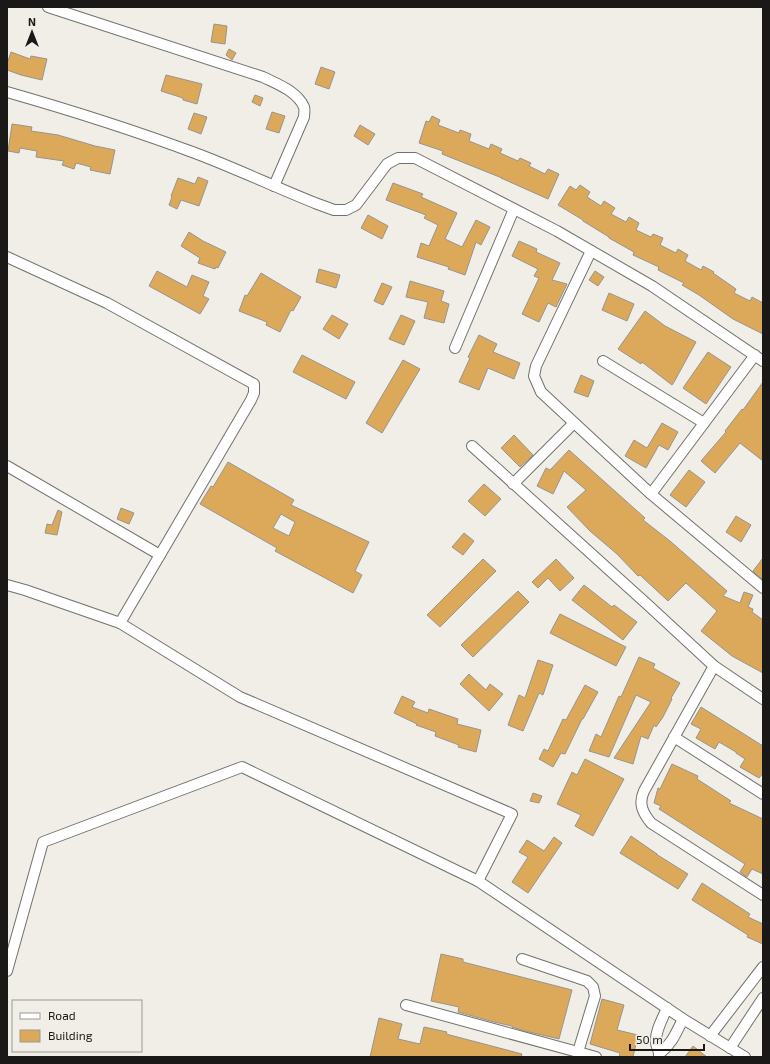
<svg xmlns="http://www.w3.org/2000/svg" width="770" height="1064" font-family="'Exo 2',sans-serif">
<rect width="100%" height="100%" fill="#f0eee7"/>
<g fill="#dca95b" stroke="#97948e" fill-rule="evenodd">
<path d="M214,24L227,26L225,44L211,42Z"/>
<path d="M229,49L236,53L232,60L226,55Z"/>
<path d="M11,52L30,59L31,56L47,59L42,80L21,75L7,70V64Z"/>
<path d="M321,67L335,72L329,89L315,84Z"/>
<path d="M166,75L202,84L197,104L183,100V98L161,91Z"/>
<path d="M255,95L263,98L260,106L252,102Z"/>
<path d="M272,112L285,116L279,133L266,129Z"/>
<path d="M194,113L207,117L201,134L188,129Z"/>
<path d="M432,116L440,120L438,125L459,133L460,130L471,134L469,141L489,149L491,144L502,149L500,153L518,161L520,158L531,163L529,166L545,174L548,169L559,174L548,199L501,178H502L442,154L443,151L419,143L426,121L429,122Z"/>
<path d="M12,124L32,127L31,131L58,135L95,146L115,150L110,174L90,170L91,167L76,163L74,169L62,165L64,161L36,157L37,151L20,148L19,153L8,151Z"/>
<path d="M360,125L375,134L368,145L354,136Z"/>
<path d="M198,177L208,181L199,206L181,200L177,209L169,205L172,197L171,196L178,178L195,184Z"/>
<path d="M393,183L423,194L421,197L457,213L445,239L462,247L476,220L490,227L481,245L476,242L465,275L448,269L449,267L417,257L421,243L429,246L438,225L424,218L426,215L386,200Z"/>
<path d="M580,185L590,192L587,197L601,206L604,201L615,208L611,214L626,222L629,217L639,223L636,230L651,237L653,234L663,238L660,245L676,253L678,249L688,255L685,261L701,270L703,266L714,272L713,273L736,289L734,293L750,301L752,297L763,303V334L733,319L699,295L682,285L684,283L658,270L659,267L633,255L634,252L609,238V237L583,221V220L558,205L570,186L576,190Z"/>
<path d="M368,215L388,226L382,239L361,228Z"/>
<path d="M189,232L203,241L226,252L218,268L216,267L215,269L198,263L200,258L181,246Z"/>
<path d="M519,241L537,249L536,252L560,263L552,280L567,284L556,307L548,303L539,322L522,314L539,278L534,276L538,269L512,256Z"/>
<path d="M319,269L340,275L336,288L316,282Z"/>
<path d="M157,271L187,287L192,275L209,282L203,296L209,299L200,314L149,286Z"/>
<path d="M595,271L604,277L598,286L589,280Z"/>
<path d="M261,273L301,297L293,311L291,310L280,332L266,325L267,322L239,311L245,295L247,296Z"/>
<path d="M410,281L444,291L441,301L449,304L444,323L424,318L428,302L406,297Z"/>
<path d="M382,283L392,287L383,305L374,301Z"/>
<path d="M609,293L634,304L627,321L602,310Z"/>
<path d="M645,311L665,326L696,342L674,382L672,385L642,362L641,364L618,349Z"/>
<path d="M332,315L348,324L339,339L323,329Z"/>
<path d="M401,315L415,321L404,345L389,339Z"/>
<path d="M479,335L497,344L493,352L520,363L514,379L488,368L479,390L459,382L470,358L468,357Z"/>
<path d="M708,352L731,367L706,404L683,388Z"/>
<path d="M302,355L355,382L346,399L293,372Z"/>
<path d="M403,360L420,369L382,433L366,423Z"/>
<path d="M581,375L594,381L588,397L574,392Z"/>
<path d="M763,382V461L740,443L715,473L701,461L726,432L725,431L742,409L743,410Z"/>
<path d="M662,423L678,432L668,450L659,445L646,468L625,456L634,440L647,448Z"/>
<path d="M514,435L533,455L520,467L501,448Z"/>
<path d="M569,450L645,518L643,520L670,541L727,591L723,596L740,603L744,592L753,595L748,607L753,609L752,612L763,620V673L732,656L701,631L717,611L686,583L668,601L640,575L638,576L617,554L590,531L567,507L586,490L564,471L553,494L537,486L546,468L550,470Z"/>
<path d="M228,462L294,500L291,505L369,542L355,571L362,575L353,593L275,551L277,548L200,504L211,486L213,487ZM281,514L295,522L289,536L273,528Z"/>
<path d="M689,470L705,482L686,507L670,495Z"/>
<path d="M484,484L501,499L485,516L468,501Z"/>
<path d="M121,508L134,513L129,524L117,519Z"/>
<path d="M58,510L62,512L57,535L45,533L47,524L52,525Z"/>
<path d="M736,516L751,525L741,542L726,532Z"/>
<path d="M464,533L474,541L463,555L452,547Z"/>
<path d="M763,558V580L753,571Z"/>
<path d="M483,559L496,571L440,627L427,615Z"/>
<path d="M556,559L574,578L560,591L548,578L538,588L532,582Z"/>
<path d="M584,585L612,607L614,605L637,622L623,640L572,600Z"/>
<path d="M518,591L529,602L473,657L461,645Z"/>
<path d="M560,614L626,647L616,666L550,633Z"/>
<path d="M639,657L655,664L653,668L680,683L671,698L672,699L663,717L656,727L654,725L648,739L641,736L633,764L614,758L651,702L636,695L609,757L589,751L596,734L601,737L619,696L621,697Z"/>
<path d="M538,660L553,665L543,695L539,693L523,731L508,725L519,695L525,698Z"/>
<path d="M469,674L486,690L490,684L503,694L489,711L460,684Z"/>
<path d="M585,685L598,692L583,719H582L565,754L561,753L553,767L539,759L544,749L548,751L563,719L566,720Z"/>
<path d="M402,696L415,702L412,707L428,713L429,709L458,719L457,724L481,730L476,752L458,747L459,745L435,736L436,732L416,725L417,724L394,713Z"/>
<path d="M701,707L763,746V773L759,778L740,767L745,759L736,753V752L719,742L715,749L696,738L701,729L691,724Z"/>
<path d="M585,759L624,779L593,836L575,826L581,815L557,804L572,772L577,775Z"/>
<path d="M672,764L698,776L697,779L731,801L729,803L763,819V874L752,869L747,877L740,872L745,864L659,809L661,806L654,803L658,788L660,789Z"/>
<path d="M533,793L542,796L539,803L530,801Z"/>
<path d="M631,836L657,854H656L688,874L678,889L620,853Z"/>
<path d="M554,837L562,843L528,893L512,882L528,857L519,852L527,840L544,851Z"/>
<path d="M702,883L750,914L748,917L763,924V944L747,937L748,935L692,900Z"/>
<path d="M441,954L463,959V962L572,990L559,1039L525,1031L512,1027V1026L494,1022L458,1012L459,1007L431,1001Z"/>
<path d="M602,999L624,1005L617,1030L638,1035L633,1057H619L620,1053L590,1044Z"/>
<path d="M379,1018L402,1024L398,1039L420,1044L424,1027L447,1032L446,1034L522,1054L521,1057H370Z"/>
<path d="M693,1046L707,1057H685Z"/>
</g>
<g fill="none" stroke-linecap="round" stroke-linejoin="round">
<defs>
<g id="minor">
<path d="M48,7L263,77C277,84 297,91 304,107C305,110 304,114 304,117L274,186"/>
<path d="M7,92C70,110 133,130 195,153C235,168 275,187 315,203L334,210H346L356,205L387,164L398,158H415L557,231L652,286L763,361"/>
<path d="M591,251L536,366L534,376L541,392L651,494L763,588"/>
<path d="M7,257L107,303L254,384V393L251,400L120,623"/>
<path d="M455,348L514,209"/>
<path d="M603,361L704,423"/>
<path d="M472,446L648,605L714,666L763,699"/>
<path d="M7,466L160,555"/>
<path d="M513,484L574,423"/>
<path d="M651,494L755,355"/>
<path d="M7,585L25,590L120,623L240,697L512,814L478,881L683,1019L745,1057"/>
<path d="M714,666L644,791C638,804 643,813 651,823L763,895"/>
<path d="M674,737L763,794"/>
<path d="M522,959L587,981L593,987L595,996L578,1052"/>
<path d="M7,971L43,842L242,767L478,881"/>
<path d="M406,1005L596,1057"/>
<path d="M710,1036L763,967"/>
<path d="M730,1048L763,998"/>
<path d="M659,1054C672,1044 676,1033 683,1019"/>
<path d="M659,1057C660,1051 656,1047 656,1042C655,1031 663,1018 667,1008"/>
</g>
</defs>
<use href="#minor" stroke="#72716b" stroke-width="12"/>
<use href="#minor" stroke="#fff" stroke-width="10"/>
</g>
<rect width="770" height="1064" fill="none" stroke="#1a1917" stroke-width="16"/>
<rect x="12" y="1000" width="130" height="52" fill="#f0eee7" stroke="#9a9994"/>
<rect x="20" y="1013" width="20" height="6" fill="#ffffff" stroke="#9a9994"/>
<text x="48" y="1020" font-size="12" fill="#1a1917">Road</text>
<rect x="20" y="1030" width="20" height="12" fill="#dca95b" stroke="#9a9994"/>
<text x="48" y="1040" font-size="12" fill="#1a1917">Building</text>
<g transform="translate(32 32)" stroke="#f0eee7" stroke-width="3" paint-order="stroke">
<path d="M0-3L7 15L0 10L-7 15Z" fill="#1a1917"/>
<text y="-6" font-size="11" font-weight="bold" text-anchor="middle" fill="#1a1917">N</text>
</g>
<path d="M630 1044v6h74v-6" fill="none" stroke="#1a1917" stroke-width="2"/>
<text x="636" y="1044" font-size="12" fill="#1a1917" stroke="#f0eee7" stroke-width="3" paint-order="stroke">50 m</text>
</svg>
